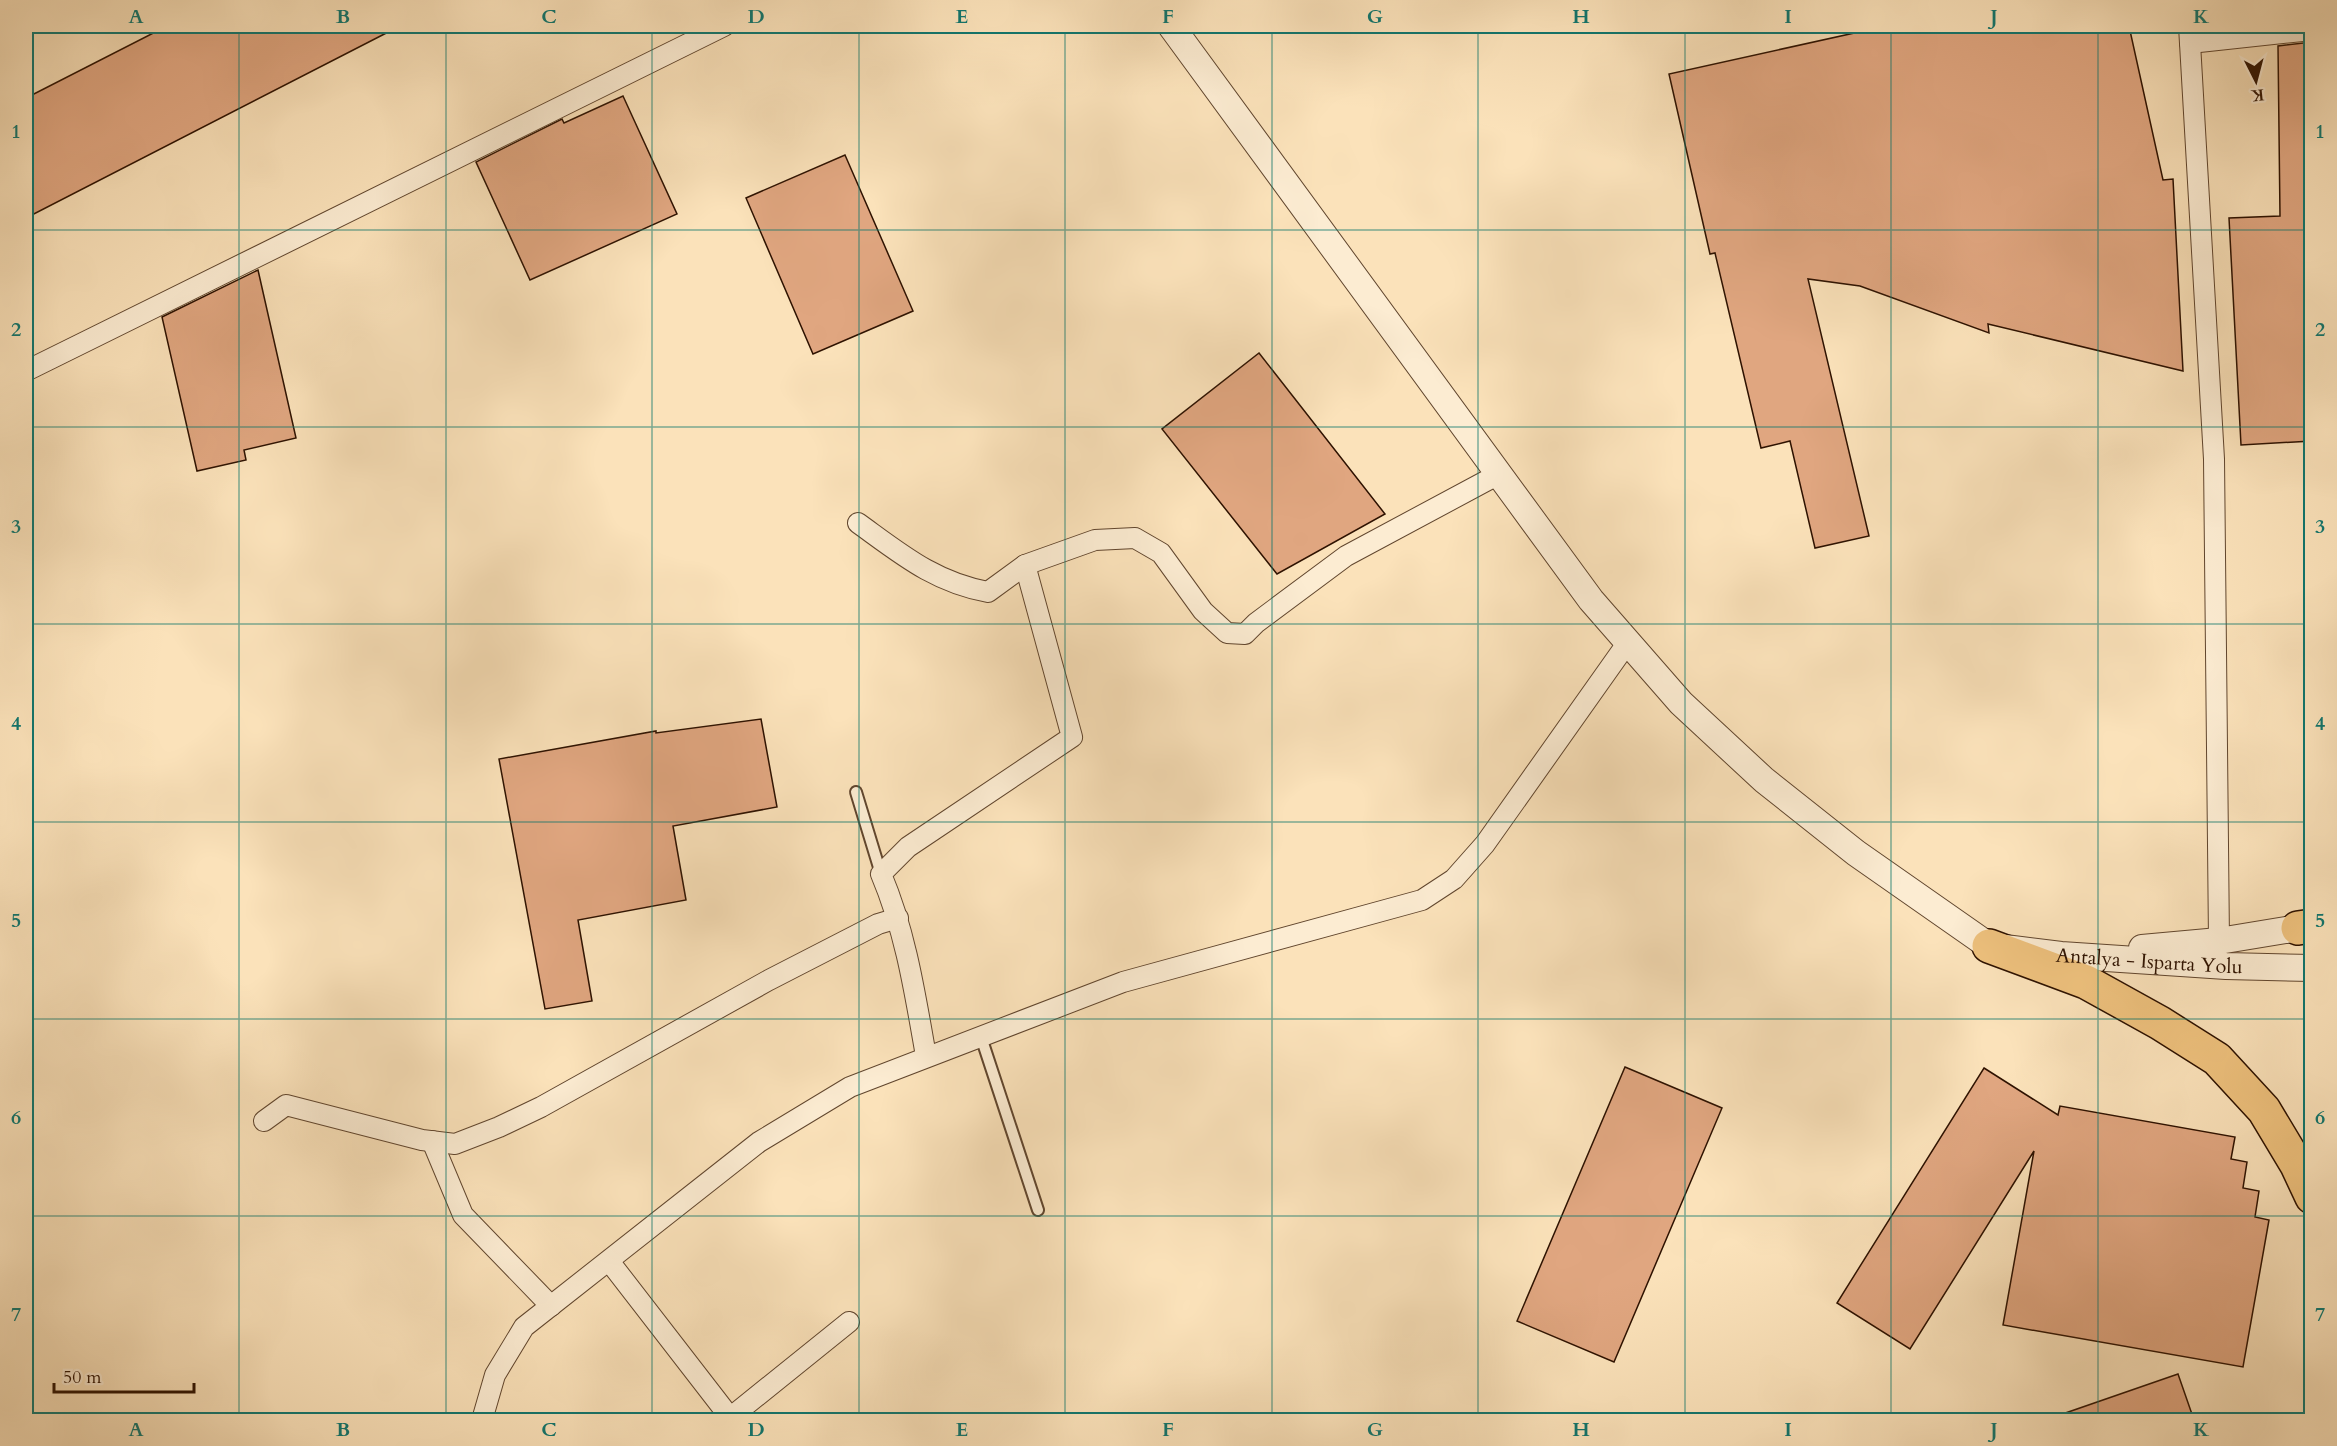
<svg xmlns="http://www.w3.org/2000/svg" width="2337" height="1446" font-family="Cardo,serif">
<rect width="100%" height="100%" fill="#fbe2ba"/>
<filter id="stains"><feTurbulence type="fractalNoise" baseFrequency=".00333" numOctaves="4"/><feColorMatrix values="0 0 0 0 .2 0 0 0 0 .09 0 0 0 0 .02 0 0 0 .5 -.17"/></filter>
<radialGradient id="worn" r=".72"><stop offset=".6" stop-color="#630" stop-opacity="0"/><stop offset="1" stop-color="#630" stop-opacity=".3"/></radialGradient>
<g fill="#e0a680" stroke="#2e1200" stroke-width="1.5">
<path d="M167,26H400L26,218V98Z"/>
<path d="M1886,26H2129L2163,180L2173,179L2183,371L1988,324L1989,333L1860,286L1808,279L1869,536L1815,548L1790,441L1761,448L1715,253L1710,254L1669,74Z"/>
<path d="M2312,42V441L2241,445L2229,218L2280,216L2278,46Z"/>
<path d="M623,96L677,214L530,280L476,162L562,119L564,123Z"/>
<path d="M845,155L913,311L813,354L746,198Z"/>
<path d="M258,270L296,438L244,450L246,460L197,471L162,317Z"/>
<path d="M1259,353L1385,514L1277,574L1162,429Z"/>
<path d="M761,719L777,807L673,826L686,900L578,920L592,1001L545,1009L499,759L656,731V733Z"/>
<path d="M1625,1067L1722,1108L1614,1362L1517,1321Z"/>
<path d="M1984,1068L2058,1115L2060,1106L2235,1137L2231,1159L2247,1162L2243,1188L2259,1191L2255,1217L2269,1220L2243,1367L2003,1325L2034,1151L1910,1349L1837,1303Z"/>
<path d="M2178,1374L2194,1420H2052L2051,1418Z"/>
</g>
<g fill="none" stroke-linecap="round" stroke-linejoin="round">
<defs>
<g id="service">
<path d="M856,792L881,874"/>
<path d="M981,1037L1038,1210"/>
</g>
<g id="minor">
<path d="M2189,26L2214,459L2219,941"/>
<path d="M2190,43L2312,30"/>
<path d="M26,371L724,26"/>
<path d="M858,523C901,554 934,582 988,592L1025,565L1095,540L1135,538L1161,553L1203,611L1227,633L1245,634L1256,623L1346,556L1499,474"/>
<path d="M926,1056C915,994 906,933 881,874L908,847L1072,737L1025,565"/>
<path d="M264,1121L286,1105L422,1140L455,1144L499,1127L541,1107L769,980L878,924L898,918"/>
<path d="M432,1141L463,1215L551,1306"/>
<path d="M609,1261L732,1420"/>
<path d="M731,1417L849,1322"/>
<path d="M482,1420L495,1375L524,1327L759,1142L850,1087L1123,982L1422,900L1454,879L1485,844L1628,642"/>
</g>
<g id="tertiary">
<path id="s1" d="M1171,26L1591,600L1681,703L1764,780L1856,853L1989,946L2061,955L2226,966L2312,968"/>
<path d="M2142,948L2219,941L2298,928L2312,930"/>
</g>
<g id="trunk">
<path d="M2298,928L2312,926"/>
<path d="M1989,946L2086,982L2160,1023L2217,1059L2264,1110L2297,1165L2312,1197"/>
</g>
</defs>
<use href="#service" stroke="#61462e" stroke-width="14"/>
<use href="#minor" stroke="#61462e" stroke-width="22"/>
<use href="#tertiary" stroke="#61462e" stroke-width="28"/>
<use href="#trunk" stroke="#2e1200" stroke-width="36"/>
<use href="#service" stroke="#fcecd2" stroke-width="10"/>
<use href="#minor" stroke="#fcecd2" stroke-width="20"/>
<use href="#tertiary" stroke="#fcecd2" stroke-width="26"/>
<use href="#trunk" stroke="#eec17d" stroke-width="33"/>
</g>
<path fill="none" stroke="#0f766e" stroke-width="1.5" stroke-opacity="0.55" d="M239,26V1420M446,26V1420M652,26V1420M859,26V1420M1065,26V1420M1272,26V1420M1478,26V1420M1685,26V1420M1891,26V1420M2098,26V1420M26,230H2312M26,427H2312M26,624H2312M26,822H2312M26,1019H2312M26,1216H2312"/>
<g text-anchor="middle" stroke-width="6" stroke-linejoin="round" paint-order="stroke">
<g font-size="20" fill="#2e1200" stroke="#fcecd2">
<text dy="7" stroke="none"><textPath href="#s1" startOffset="1402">Antalya - Isparta Yolu</textPath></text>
</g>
</g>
<rect width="2337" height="1446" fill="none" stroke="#fbe2ba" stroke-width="66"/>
<g transform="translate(2256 81) rotate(174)" stroke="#fcecd2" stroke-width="4.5" paint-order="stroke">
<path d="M0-4.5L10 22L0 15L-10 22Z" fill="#2e1200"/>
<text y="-9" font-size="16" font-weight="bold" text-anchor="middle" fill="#2e1200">K</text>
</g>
<path d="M54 1383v9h140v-9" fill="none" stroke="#2e1200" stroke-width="3"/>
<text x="63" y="1383" font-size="18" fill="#2e1200" stroke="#fcecd2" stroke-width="4.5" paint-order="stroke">50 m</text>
<rect x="33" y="33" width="2271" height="1380" fill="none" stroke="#0f766e" stroke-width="2"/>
<g font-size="20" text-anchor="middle" font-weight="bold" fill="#0f766e">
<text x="136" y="23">A</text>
<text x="343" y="23">B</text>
<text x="549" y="23">C</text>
<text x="756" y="23">D</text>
<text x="962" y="23">E</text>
<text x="1168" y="23">F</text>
<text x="1375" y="23">G</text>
<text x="1581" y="23">H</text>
<text x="1788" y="23">I</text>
<text x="1994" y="23">J</text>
<text x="2201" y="23">K</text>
<text x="16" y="138">1</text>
<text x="2320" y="138">1</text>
<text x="16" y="336">2</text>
<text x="2320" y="336">2</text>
<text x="16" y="533">3</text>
<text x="2320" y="533">3</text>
<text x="16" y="730">4</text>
<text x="2320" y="730">4</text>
<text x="16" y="927">5</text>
<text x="2320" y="927">5</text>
<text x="16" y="1124">6</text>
<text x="2320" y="1124">6</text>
<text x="16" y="1321">7</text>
<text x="2320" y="1321">7</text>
<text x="136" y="1436">A</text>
<text x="343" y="1436">B</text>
<text x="549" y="1436">C</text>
<text x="756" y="1436">D</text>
<text x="962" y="1436">E</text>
<text x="1168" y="1436">F</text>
<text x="1375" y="1436">G</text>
<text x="1581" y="1436">H</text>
<text x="1788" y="1436">I</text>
<text x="1994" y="1436">J</text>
<text x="2201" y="1436">K</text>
</g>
<rect width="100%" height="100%" filter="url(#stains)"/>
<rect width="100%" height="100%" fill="url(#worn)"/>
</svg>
